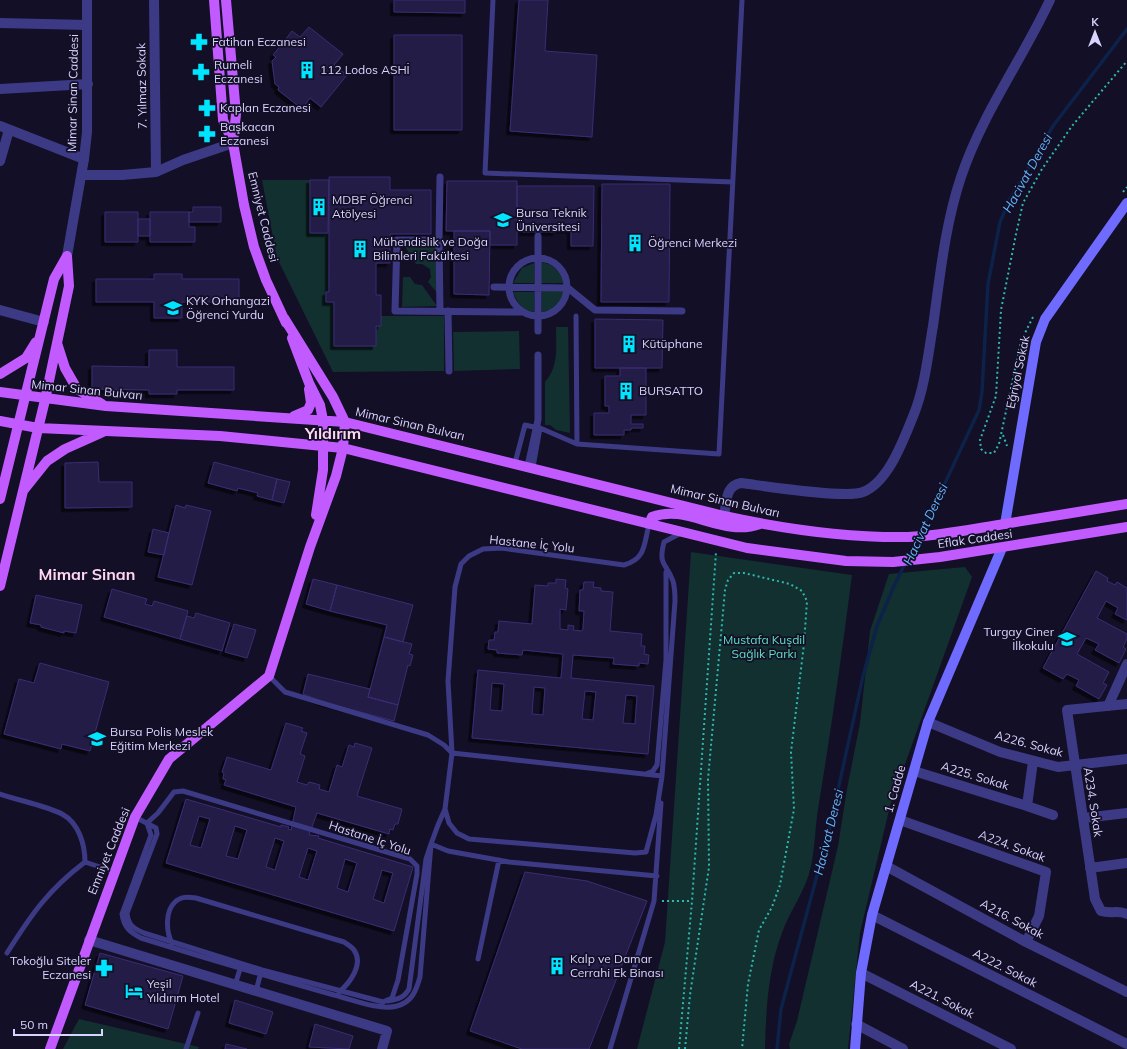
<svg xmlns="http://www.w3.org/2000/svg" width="1127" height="1049" font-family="Mulish,sans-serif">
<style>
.green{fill:#12302f}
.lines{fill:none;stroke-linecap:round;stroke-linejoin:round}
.stream{stroke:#0c2248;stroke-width:3.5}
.building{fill:#241b47;stroke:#3b2d73;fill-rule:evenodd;filter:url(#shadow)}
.path{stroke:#2fb8b0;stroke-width:2;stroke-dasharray:2 3;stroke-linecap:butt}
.service{stroke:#3d3a85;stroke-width:5}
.pedestrian{stroke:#3d3a85;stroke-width:7}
.minor{stroke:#3d3a85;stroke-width:10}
.tertiary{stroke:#3d3a85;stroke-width:10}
.secondary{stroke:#6f6bff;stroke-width:10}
.primary{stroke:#c25bff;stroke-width:10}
.labels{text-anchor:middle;stroke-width:3.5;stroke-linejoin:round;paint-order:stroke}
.poi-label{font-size:12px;fill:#d9d4ff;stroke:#130f26;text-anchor:start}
.street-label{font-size:12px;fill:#d9d4ff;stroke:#130f26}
.park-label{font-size:12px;fill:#5fe0c0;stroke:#130f26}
.water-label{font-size:13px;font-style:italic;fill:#62b6ff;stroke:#130f26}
.district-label{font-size:16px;font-weight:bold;fill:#ffd6f0;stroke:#130f26}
</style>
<defs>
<filter id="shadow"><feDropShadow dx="-3.5" dy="3.5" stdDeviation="0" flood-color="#0009"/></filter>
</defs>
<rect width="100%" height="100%" fill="#130f26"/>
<!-- green -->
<path class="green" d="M262,180h48v53h18l1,59 5,10v44h42v-20l5,-10h63v55l-111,1 -56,-114z
M402,242h33l2,4 1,48 -10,-12 3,-5 -1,-8 -8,-5h-6z
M541,262c12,2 20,10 23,21h-23z
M534,263v20h-21l9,-15z
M403,277h7l5,7 7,1 15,21 -35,1z
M542,291h22c-2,12 -11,20 -22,21z
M513,292h21v20c-12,-2 -17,-10 -21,-20z
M556,327h12l2,106 -14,-3 -6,-5h-5v-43c14,-16 11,-35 11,-55z
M519,331l1,38 -66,2 -1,-39z
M691,552l161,23c-10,78 -21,156 -34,234 -3,19 -3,39 -7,57 -5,25 -21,44 -29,67 -14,37 -16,77 -17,116h-128l28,-107z
M965,567l7,10 -82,229 -30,127 -12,116h-58l-1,-5 8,-23 41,-175 9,-57 13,-66 10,-92 19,-57z
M79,1019l120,28 -1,2h-135z"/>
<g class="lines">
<!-- stream -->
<path class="stream" d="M777,1049l4,-40 48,-178 34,-155 14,-50 17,-40 52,-105 33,-71 3,-18 6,-108 12,-62 10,-23 43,-73 74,-97"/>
</g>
<!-- building -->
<path class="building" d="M394,0h71v13l-71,-1z
M519,0h29l-3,51 52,4 -5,82 -82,-6z
M309,27l34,27 -9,11 13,10 -26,32 -11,-9 -8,11 -24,-19 1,-3 -4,-3 -3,-23 4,-4 -3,-2 19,-24 8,6z
M394,35h68v95h-68z
M329,177h61v13h41v44h-41v29h-14v32h5v31h-5v20h-42v-44h-8v-10h3z
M310,180h19l-1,53h-18z
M447,181h70v64h-27v-14h-44z
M602,184h68l-1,118h-68z
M517,186h77l-1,60h-22v-16l-15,-1v3h-33v-4h-3v-11h-3z
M193,207h28v15h-32v-10h4z
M105,212h33v30h-33z
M150,212h39v15h6v15h-45z
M138,219h12v17h-12z
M454,231h36l-1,64 -35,-1z
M154,274h28v5h57v23h-57v16h-28v-16h-58v-23h58z
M595,319l68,1 -1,48h-67z
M149,350h28v17h57v23h-57v4h-28v-4l-57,-1v-23l57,1z
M620,368h26v47h-15v9h12v4h-12v2h-7v5h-30v-22h15v-7h-4v-30h15z
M98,462l1,20h33v25l-67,1v-45z
M214,462l63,17 -5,21 -15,-4 1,-3 -20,-5 -1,3 -29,-8z
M277,479l13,3 -6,21 -12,-3z
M176,505l9,3 1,-3 25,6 -19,74 -34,-8z
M153,529l16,4 -5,22 -16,-3z
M1096,571l12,7 -1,3 8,4 2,-3 10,6v32l-12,-6 3,-6 -12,-7 -9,17 30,16v5l-4,8 3,2 -7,14 -24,-13 4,-6 -13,-6 -9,16 32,18 -6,11 4,2 -8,14 -23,-13 3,-6 -12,-6 -4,5 -20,-11z
M313,579l24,6 -7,26 -24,-7z
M556,579l10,1 -1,8 3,1 -2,21 -6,-1v20l8,1v-5l6,1 -1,4 8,1 2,-2 1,-18h-5l1,-21h3l1,-8h10l-1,5 8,1v3l12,1 -3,39 32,3 -1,12h4l-1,8 5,1 -1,9 -9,-1v3l-26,-2 1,-6 -41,-3 -2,23 83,8 -6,68 -176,-16 6,-68 83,8 2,-24 -40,-4 -1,5 -25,-2v-3l-9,-1 1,-9h5l1,-8h3l1,-11 33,3 3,-39 13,1v-3h8zM492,683l12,1 -2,27 -12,-1zM534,687l11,1 -2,27 -11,-1zM585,691l11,1 -3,28 -11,-1zM626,695l11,1 -2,28 -12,-1z
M337,585l76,20 -10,37 -19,-5 3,-12 -57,-14z
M112,589l35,10 -2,5 7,2 2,-5 34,10 -8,28 -76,-22z
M36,595l46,10 -6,28 -12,-2v2l-23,-6v-2l-11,-2z
M196,613l34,10 -8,28 -42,-12 7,-23 7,2z
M234,624l22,6 -9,28 -22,-6z
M384,637l28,7 -3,10 4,1 -3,11 -2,-1 -10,40 -30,-8z
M40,663l69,19 -19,69 -28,-7 -1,5 -57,-15 15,-55 15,4z
M308,674l62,15 -2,8 30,8 -4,16 -71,-19 -20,-8z
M286,723l17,5 -2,3 6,2 -7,21 5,2 -8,26 10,3 2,-3 11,3 -1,4 10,3 8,-27 5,2 7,-22 5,2 1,-4 17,5 -15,48 45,13 -4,15h-3l-2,6 -3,-1 -1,5 -72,-21 -8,22 10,1 -1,2 95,29 -19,64 -228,-68 20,-64 95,28v-2l8,2 -1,2 3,1 5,-23 -72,-22 2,-5 -3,-1 1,-6 -2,-1 5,-15 44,13zM199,816l11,3 -9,29 -11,-3zM235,826l12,4 -9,29 -12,-3zM275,838l9,3 -9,29 -9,-3zM308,848l9,3 -9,29 -9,-3zM345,859l12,4 -9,29 -11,-4zM382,870l11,3 -9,30 -11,-4z
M525,872l62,9 60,20 -58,148h-67l-52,-18z
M100,953l83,23 -15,53 -83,-24z
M235,1000l38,12 -7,22 -37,-11z
M315,1024l38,12 -4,13 -40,-2z
M226,1044l21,5h-22z"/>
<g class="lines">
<!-- path -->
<path class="path" d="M1123,192l4,-5
M1033,317l-12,24 -22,103 -5,9h-8l-5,-4 -1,-9 16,-44 5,-86 15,-76 7,-31 19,-34 30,-43 55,-65
M1003,435l4,11
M662,901h30
M679,1049l13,-148 24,-349
M685,1049l5,-54 19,-128 -1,-88 17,-189 3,-10 6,-7h10l46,11 12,7 5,10 -3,43 -13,108 3,57 -14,76 -8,22 -13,23 -11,54 -6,65"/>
<!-- service -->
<path class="service" d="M493,0l-8,173 248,9
M577,444l142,10 23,-454
M515,463l10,-38 13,3
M533,467l7,-39 37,16 -1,-128
M649,524c-5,20 -3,35 -25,41l-123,-17 -18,1 -14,7 -8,8 -6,23 -7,94 4,72 -7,56 4,14 8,10 12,6 166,14 11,-1 10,-37 6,-39
M269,676l16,16 143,43 16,10 8,8 210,23 13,-175c0,-7 0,-13 -2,-20 -7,-19 -15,-15 -9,-39l17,-9
M646,774l7,-3 4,-6 9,-105v-88
M0,794c17,6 47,12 62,20 17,9 23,31 23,48l30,10
M135,817l21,11 1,6 -30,79c1,12 6,15 17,20l118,37 121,32 9,-4 6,-18 19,-106v-8l-7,-7 -227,-68 -9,1 -16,21 -11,10
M147,823l4,12 -29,79c2,14 8,18 19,24 64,20 128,39 193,57 17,4 46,16 63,11 15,-4 19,-15 23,-29l11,-133 7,-19 7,-16
M172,943c-6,-11 -7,-32 3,-41 6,-6 14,-5 21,-4l148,44c3,2 8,5 10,8 10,14 -4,33 -15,42
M7,953c24,-38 41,-63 78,-91
M478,959l21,-99
M235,985l6,-19
M256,991l5,-19
M388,1001c10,-2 16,-3 21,-12l17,-130 5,-15 17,7 61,11 148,14
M186,1049l12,-36
M610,1049l44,-148 7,-98"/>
<!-- pedestrian -->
<path class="pedestrian" d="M440,177l-1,63h-42l-2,71 128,1
M538,236v95
M439,240l1,71
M509 287a29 29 0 1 1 58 0a29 29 0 1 1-58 0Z
M494,287l74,1 27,22 87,1
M448,311l1,60
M528,466l10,-46v-65"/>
<!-- minor -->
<path class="minor" d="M154,0l2,172
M0,23l87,2
M0,89l88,-5
M0,126l84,33
M0,161l9,-31
M82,175h40l34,-3 27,-12 50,-17
M0,310l44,12
M724,516c3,-15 1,-30 17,-33 24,3 104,16 122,9 26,-10 41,-54 51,-78 11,-28 14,-59 19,-88 7,-50 12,-101 28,-149 21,-63 61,-117 89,-177
M1127,704l-60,6 28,189 6,12c10,3 17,-1 26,3
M1108,706l19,-42
M928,722l72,30 58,15 69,-8
M914,771l113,35 6,-45
M1027,806l26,9
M1084,818l43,-5
M900,820l146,52 -7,44 -13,26
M886,866l140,76 101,50
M1090,868l37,-5
M872,915l255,129
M89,940l298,91 -5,18
M861,973l150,76
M856,1024l47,25"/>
<!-- tertiary -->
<path class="tertiary" d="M67,256l17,-97 3,-27v-132"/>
<!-- secondary -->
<path class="secondary" d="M1005,524l31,-182 9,-23 82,-116
M855,1049l6,-76 11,-58 56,-193 74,-174"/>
<!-- primary -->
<path class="primary" d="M214,0l9,120 10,23 11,62 10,42 12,33 20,43
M226,0l10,114 -3,29
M292,338l17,45 11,22 3,15v50l-7,45
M57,343l8,25 12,21 25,15
M0,374l26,-16 10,-16
M0,392l106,14 239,16 379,94c60,13 123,22 184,21 32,-1 65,-8 96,-13 41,-7 82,-13 123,-20
M294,416l14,-6 3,-7 -2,-14
M0,421l38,7 182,8 123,12 404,100 99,13 47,1 47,-5 187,-30
M23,491l24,-30 18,-12 38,-17
M0,499l54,-220 13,-23
M649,524l3,-7c35,-14 70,21 108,7
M0,586l45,-186 24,-114 -2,-30
M50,1049l85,-232 34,-58 100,-83 41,-129 26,-71 7,-28 2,-26 -12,-25 -49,-79"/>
</g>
<!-- icons -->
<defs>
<g id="pharmacy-bare" transform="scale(1.38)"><path d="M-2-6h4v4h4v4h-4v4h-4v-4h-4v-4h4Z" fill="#00e5ff" stroke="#130f26" stroke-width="2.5" paint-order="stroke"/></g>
<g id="building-bare" transform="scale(1.38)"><path d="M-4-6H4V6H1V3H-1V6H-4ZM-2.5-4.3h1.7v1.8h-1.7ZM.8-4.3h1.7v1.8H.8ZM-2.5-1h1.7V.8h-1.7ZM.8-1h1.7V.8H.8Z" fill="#00e5ff" stroke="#130f26" stroke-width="2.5" paint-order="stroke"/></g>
<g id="university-bare" transform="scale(1.38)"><path d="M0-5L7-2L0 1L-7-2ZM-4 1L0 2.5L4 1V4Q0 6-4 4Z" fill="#00e5ff" stroke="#130f26" stroke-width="2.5" paint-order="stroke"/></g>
<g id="school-bare" transform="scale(1.38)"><path d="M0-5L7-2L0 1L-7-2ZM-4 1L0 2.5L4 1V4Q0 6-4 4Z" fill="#00e5ff" stroke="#130f26" stroke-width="2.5" paint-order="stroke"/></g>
<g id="hotel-bare" transform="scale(1.38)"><path d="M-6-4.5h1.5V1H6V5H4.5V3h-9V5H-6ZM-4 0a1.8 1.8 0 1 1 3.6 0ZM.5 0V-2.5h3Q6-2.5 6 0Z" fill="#00e5ff" stroke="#130f26" stroke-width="2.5" paint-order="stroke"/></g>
</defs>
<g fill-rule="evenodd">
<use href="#pharmacy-bare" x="199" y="42"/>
<use href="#building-bare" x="307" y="70"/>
<use href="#pharmacy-bare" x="201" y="72"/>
<use href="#pharmacy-bare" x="207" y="108"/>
<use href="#pharmacy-bare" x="207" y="134"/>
<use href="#building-bare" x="319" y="207"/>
<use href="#university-bare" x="503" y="220"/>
<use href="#building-bare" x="635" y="243"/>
<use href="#building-bare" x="360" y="249"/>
<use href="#school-bare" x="173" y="308"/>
<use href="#building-bare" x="629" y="344"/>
<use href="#building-bare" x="626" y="391"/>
<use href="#school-bare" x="1067" y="639"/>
<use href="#school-bare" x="97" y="739"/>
<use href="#building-bare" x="557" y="966"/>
<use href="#pharmacy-bare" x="104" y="968"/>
<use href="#hotel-bare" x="134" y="991"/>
</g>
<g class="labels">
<!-- poi labels -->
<g class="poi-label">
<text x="212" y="46">Fatihan Eczanesi</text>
<text x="214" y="69">Rumeli<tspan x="214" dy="14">Eczanesi</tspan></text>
<text x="320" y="74">112 Lodos ASHİ</text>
<text x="220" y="112">Kaplan Eczanesi</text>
<text x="220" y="131">Başkacan<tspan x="220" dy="14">Eczanesi</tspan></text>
<text x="332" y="204">MDBF Öğrenci<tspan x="332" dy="14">Atölyesi</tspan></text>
<text x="516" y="217">Bursa Teknik<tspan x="516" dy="14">Üniversitesi</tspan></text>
<text x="373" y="246">Mühendislik ve Doğa<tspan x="373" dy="14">Bilimleri Fakültesi</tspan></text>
<text x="648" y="247">Öğrenci Merkezi</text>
<text x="186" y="305">KYK Orhangazi<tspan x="186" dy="14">Öğrenci Yurdu</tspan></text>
<text x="642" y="348">Kütüphane</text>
<text x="639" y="395">BURSATTO</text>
<text x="1054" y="636" text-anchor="end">Turgay Ciner<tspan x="1054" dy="14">İlkokulu</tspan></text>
<text x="110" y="736">Bursa Polis Meslek<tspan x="110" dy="14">Eğitim Merkezi</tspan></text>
<text x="570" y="963">Kalp ve Damar<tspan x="570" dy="14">Cerrahi Ek Binası</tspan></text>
<text x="91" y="965" text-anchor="end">Tokoğlu Siteler<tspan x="91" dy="14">Eczanesi</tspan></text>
<text x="147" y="988">Yeşil<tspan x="147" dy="14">Yıldırım Hotel</tspan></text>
</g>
<!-- street labels -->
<g class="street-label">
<text transform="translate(142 86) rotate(-91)" y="4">7. Yılmaz Sokak</text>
<text transform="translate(73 93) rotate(-89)" y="4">Mimar Sinan Caddesi</text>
<text transform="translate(263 217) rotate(76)" y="4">Emniyet Caddesi</text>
<text transform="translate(1018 372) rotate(-78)" y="4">Eğriyol Sokak</text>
<text transform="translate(87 390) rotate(6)" y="4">Mimar Sinan Bulvarı</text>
<text transform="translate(410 424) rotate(13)" y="4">Mimar Sinan Bulvarı</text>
<text transform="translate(725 501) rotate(13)" y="4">Mimar Sinan Bulvarı</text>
<text transform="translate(975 539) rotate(-8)" y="4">Eflak Caddesi</text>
<text transform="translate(532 544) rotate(6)" y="4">Hastane İç Yolu</text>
<text transform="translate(1029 744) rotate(15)" y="4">A226. Sokak</text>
<text transform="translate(975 776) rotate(17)" y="4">A225. Sokak</text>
<text transform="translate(895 789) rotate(-74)" y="4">1. Cadde</text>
<text transform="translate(1093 802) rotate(81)" y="4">A234. Sokak</text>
<text transform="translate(370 838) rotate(18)" y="4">Hastane İç Yolu</text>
<text transform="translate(1012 846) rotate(20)" y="4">A224. Sokak</text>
<text transform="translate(109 851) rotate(-68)" y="4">Emniyet Caddesi</text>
<text transform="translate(1012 919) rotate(28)" y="4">A216. Sokak</text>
<text transform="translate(1005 968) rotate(27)" y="4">A222. Sokak</text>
<text transform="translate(942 999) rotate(27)" y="4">A221. Sokak</text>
</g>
<!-- park labels -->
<g class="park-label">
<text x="764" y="644">Mustafa Kuşdil<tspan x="764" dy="14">Sağlık Parkı</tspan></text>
</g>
<!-- water labels -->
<g class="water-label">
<text transform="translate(1027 173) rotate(-61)" y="5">Hacivat Deresi</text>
<text transform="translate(925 524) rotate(-65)" y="5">Hacivat Deresi</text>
<text transform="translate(828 832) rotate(-76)" y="5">Hacivat Deresi</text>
</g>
<!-- district labels -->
<g class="district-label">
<text x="333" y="439">Yıldırım</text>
<text x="87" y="580">Mimar Sinan</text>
</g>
</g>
<!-- north arrow -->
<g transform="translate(1095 32)" stroke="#130f26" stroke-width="3" paint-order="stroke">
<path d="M0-3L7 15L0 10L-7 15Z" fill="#d9d4ff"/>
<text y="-6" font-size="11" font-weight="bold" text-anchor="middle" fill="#d9d4ff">K</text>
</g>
<!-- scale -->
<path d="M14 1029v6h88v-6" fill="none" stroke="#d9d4ff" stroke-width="2"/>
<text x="20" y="1029" font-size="12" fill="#d9d4ff" stroke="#130f26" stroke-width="3" paint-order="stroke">50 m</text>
</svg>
